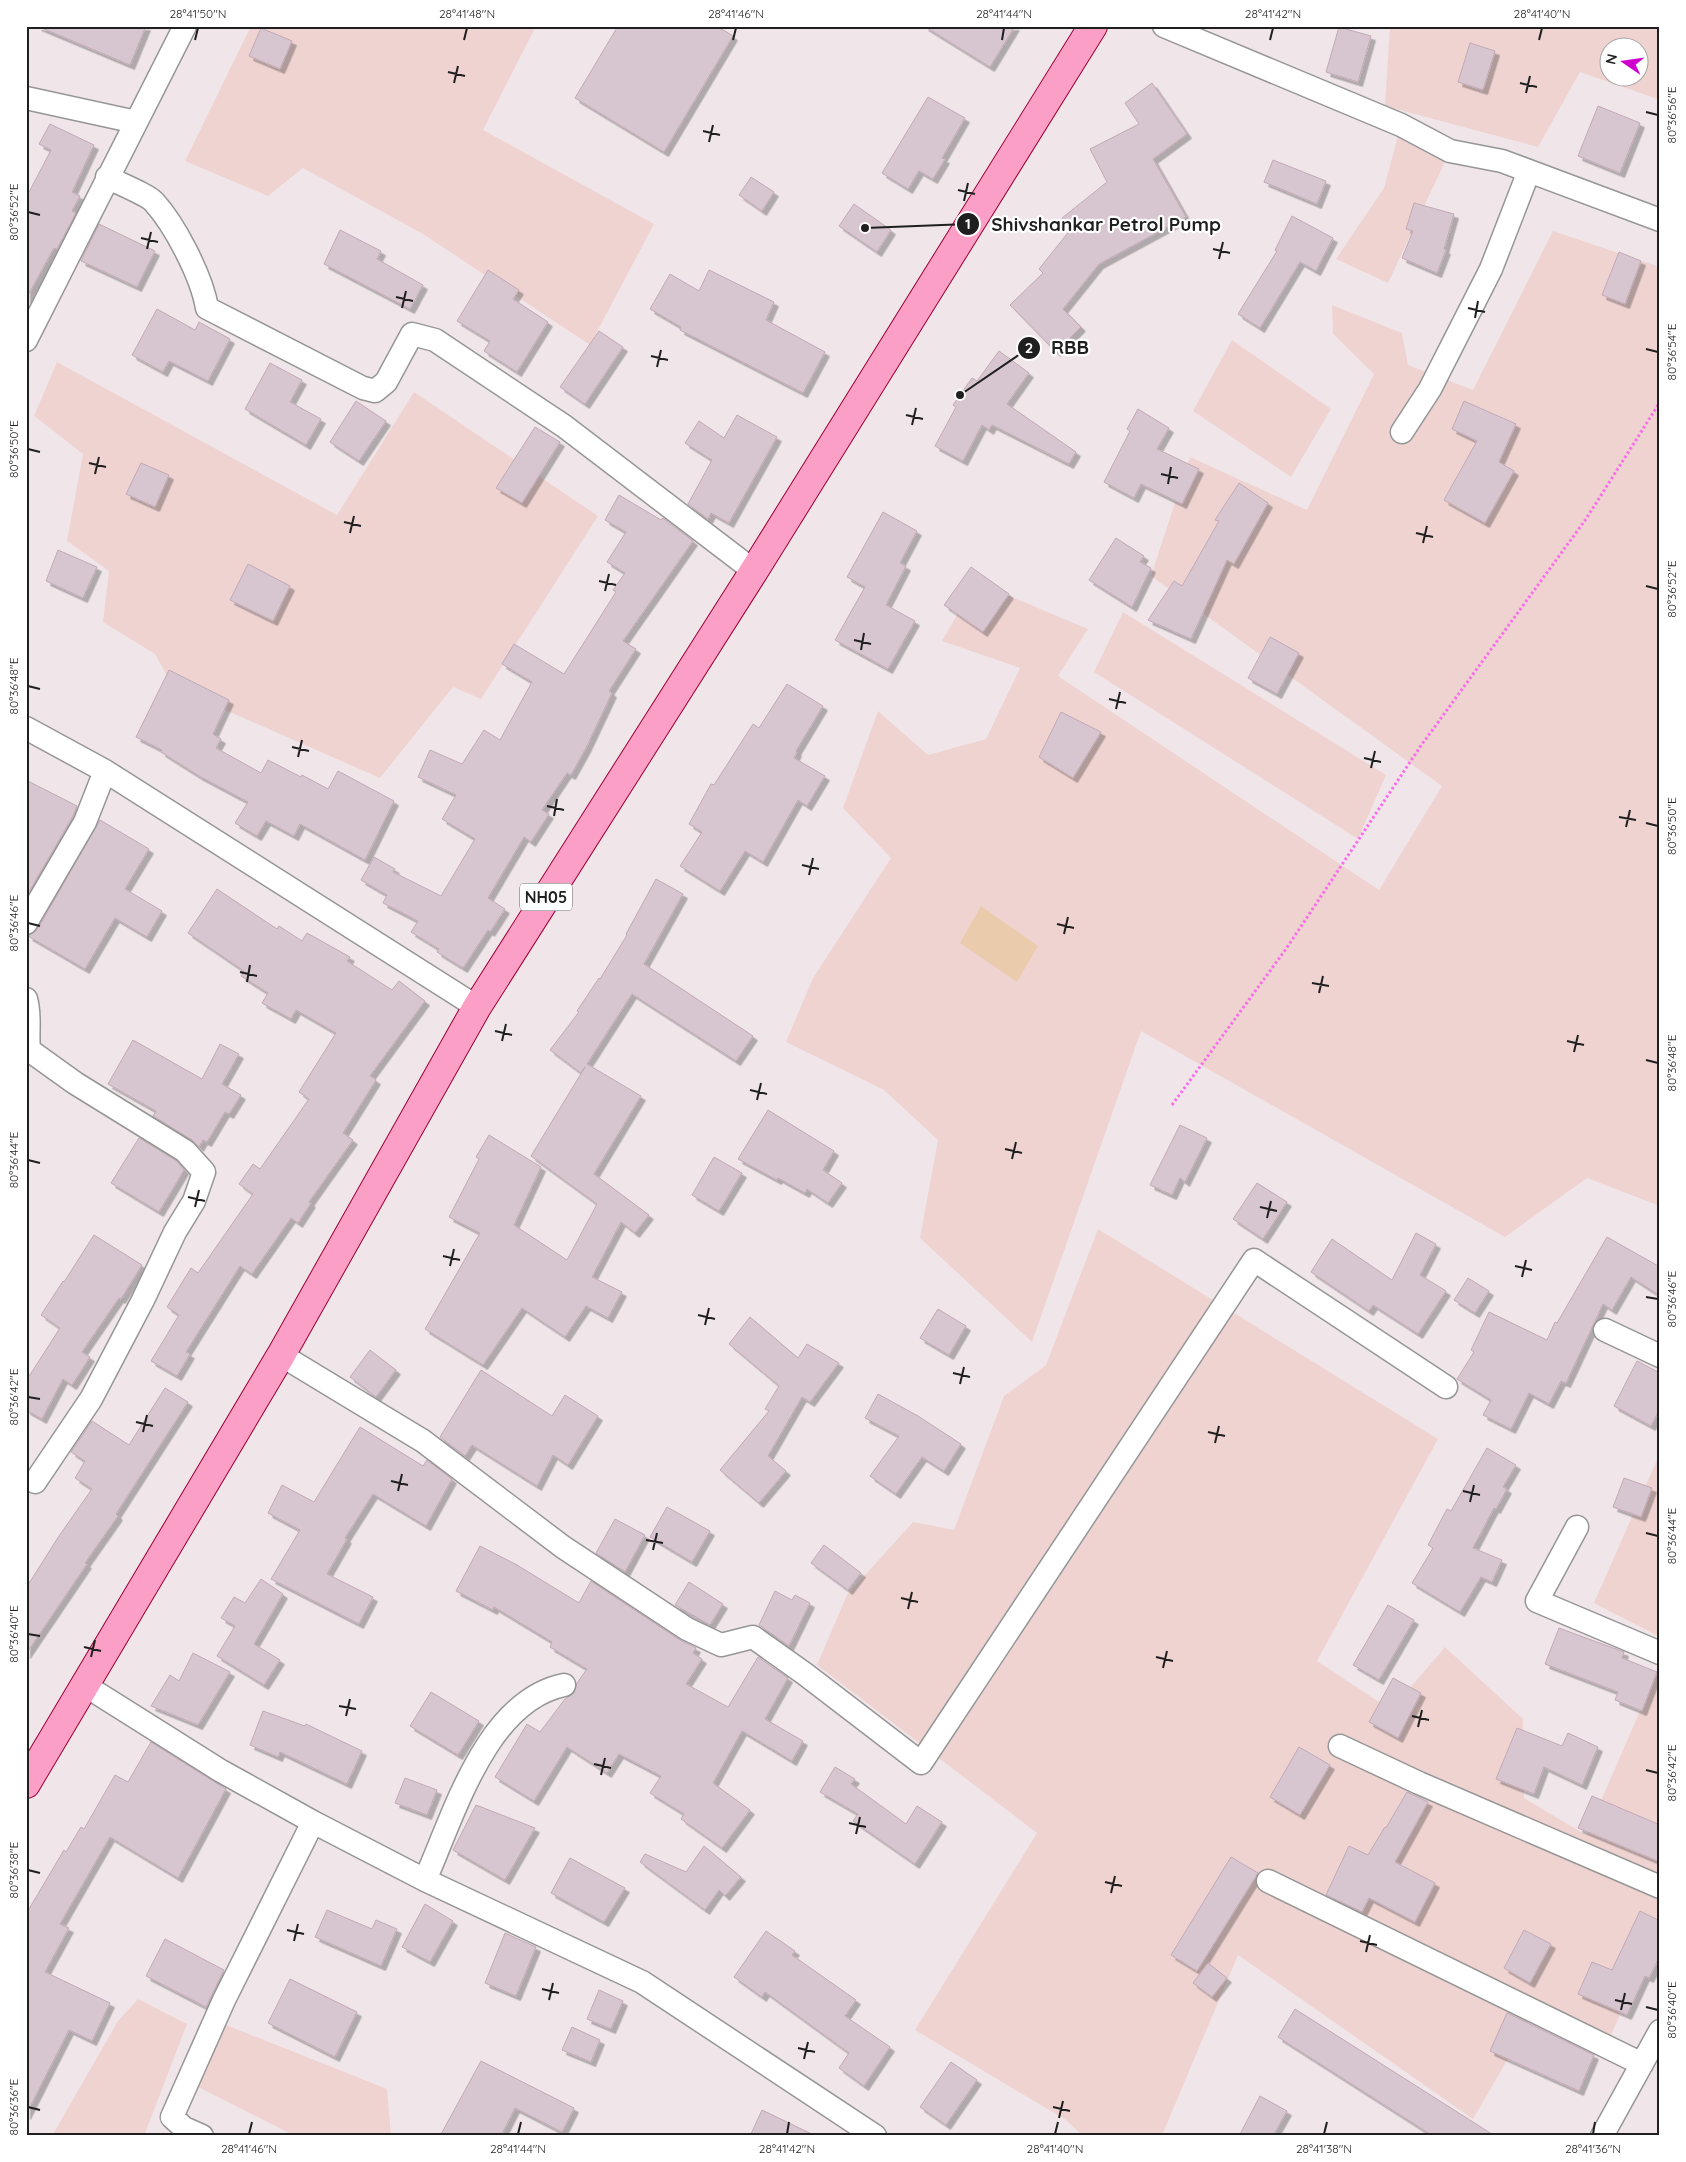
<svg xmlns="http://www.w3.org/2000/svg" width="1686" height="2162" font-family="Quicksand,sans-serif">
<style>
.farmland{fill:#efd3d1;fill-rule:evenodd}
.grass{fill:#eaccac}
.building{fill:#d7c6cf;stroke:#c2a8b6;filter:url(#shadow)}
.lines{fill:none;stroke-linecap:round;stroke-linejoin:round}
.minor-casing{stroke:#969696;stroke-width:25}
.primary-casing{stroke:#9b0033;stroke-width:30}
.path{stroke:#fa6deb;stroke-width:3;stroke-dasharray:2.5 2.5;stroke-linecap:butt}
.minor{stroke:#fff;stroke-width:22}
.primary{stroke:#fc9fc7;stroke-width:28}
.ticks{fill:none;stroke:#1f1f1f;stroke-width:2}
.labels{text-anchor:middle;stroke-width:4.5;stroke-linejoin:round;paint-order:stroke}
.shield{fill:#fff;stroke:#626262;stroke-width:1}
.shield-label{font-size:16px;font-weight:bold;fill:#1f1f1f}
.leader{fill:none;stroke:#1f1f1f;stroke-width:2}
.callout-dot{fill:#1f1f1f;stroke:#fff;stroke-width:2}
.mark-label{font-size:15px;text-anchor:middle;font-weight:bold;fill:#fff}
.callout-label{font-size:19px;text-anchor:middle;font-weight:bold;fill:#1f1f1f;stroke:#fff;stroke-width:4.5;stroke-linejoin:round;paint-order:stroke}
.neatline{fill:none;stroke:#1f1f1f;stroke-width:2}
.ticks-label{font-size:12px;text-anchor:middle;fill:#1f1f1f}
</style>
<defs>
<filter id="shadow"><feDropShadow dx="4.5" dy="4.5" stdDeviation="0" flood-color="#0004"/></filter>
</defs>
<rect width="100%" height="100%" fill="#f0e6e9"/>
<!-- farmland -->
<path class="farmland" d="M251,26h285l-53,104 171,94 -64,121 -167,-111 -120,-66 -35,28 -83,-35z
M1390,26h270v74l-80,-28 -42,75 -153,-41zM1608,48h30v30h-30z
M1401,125l49,26 -62,132 -52,-24 48,-71z
M1553,231l107,36v939l-73,-28 -82,59 -364,-206 -109,311 -112,-104 18,-98 -54,-50 -98,-48 27,-64 78,-120 -48,-50 35,-97 50,44 58,-16 34,-71 -78,-27 34,-59 112,47 -30,47 321,214 63,-104 -291,-210 39,-119 117,53 67,-136 -41,-40 -1,-29 70,28 6,32 65,25z
M1232,340l99,69 -40,68 -98,-66z
M57,362l280,153 77,-123 184,124 -117,183 -28,-12 -73,91 -207,-91 -18,-33 -52,-32 6,-51 -42,-30 16,-87 -49,-38z
M1123,612l263,163 -28,64 -264,-167z
M1098,1229l340,210 -121,222 74,49 54,-63 78,72 1,79 62,37 74,-170v261l-50,111 -69,-35 -68,117 -235,-164 -75,178 4,3h-84l-17,-16 -151,-90 122,-197 -220,-168 30,-70 66,-73 41,8 50,-134 42,-31z
M1660,1453v184l-66,-34z
M138,1999l49,25 -43,112h-92l66,-115z
M221,2023l166,66 4,47h-96l-97,-49z"/>
<!-- grass -->
<path class="grass" d="M981,906l57,40 -21,36 -57,-39z"/>
<!-- building -->
<path class="building" d="M37,26h109l-16,39z
M618,26h99l16,10 -69,116 -89,-54z
M924,26h91l-25,41z
M1339,27l32,9 -13,46 -32,-10z
M261,28l31,13 -12,28 -31,-13z
M1470,43l25,8 -12,39 -25,-8z
M1152,83l35,51 -34,25 33,58 -87,47 -36,45 18,18 -25,25 -46,-47 33,-32 -4,-4 32,-40 -9,-11 45,-36 -17,-33 49,-25 -14,-21z
M928,97l37,21 -23,40 3,1 -12,20 -14,-8 -11,18 -26,-16z
M1598,106l42,17 -20,50 -42,-17z
M50,124l44,21 -22,47 8,4 -8,15 4,2 -19,36 -3,-1 -28,51v-101l25,-48 -12,-6z
M1273,160l53,21 -9,23 -53,-22z
M751,177l23,15 -12,19 -23,-16z
M1414,203l40,11 -10,35 2,1 -9,23 -35,-15 11,-27 -7,-2z
M854,204l37,26 -14,22 -38,-26z
M1292,216l41,22 -17,33 -16,-9 -40,66 -22,-14 39,-63 -2,-1z
M99,224l56,27 -18,36 -56,-26z
M340,230l41,21 -4,8 46,26 -13,24 -86,-45z
M1619,252l22,9 -16,43 -23,-9z
M488,270l31,20 -6,9 35,23 -31,50 -33,-21 6,-10 -33,-20z
M709,270l65,32 -8,18 59,32 -22,41 -123,-63 1,-3 -31,-18 20,-35 29,17z
M157,309l38,21 4,-8 31,17 -22,42 -39,-20 -6,11 -31,-17z
M599,331l24,16 -38,57 -25,-17z
M999,351l30,22 -22,31 69,48 -7,12 -77,-39 -3,5 -7,-5 -19,36 -28,-15 21,-39 -3,-2 19,-27 5,3z
M270,363l32,17 -12,22 31,17 -15,26 -61,-36z
M356,401l30,20 -27,40 -29,-19z
M1464,401l52,23 -17,38 15,9 -29,52 -41,-23 33,-59 -25,-12z
M1138,409l31,19 -12,21 42,20 -17,35 -41,-20 -7,14 -30,-16 26,-51 -3,-2z
M737,415l40,22 -48,86 -18,-10 -3,6 -20,-15 24,-44 -27,-17 14,-22 25,17z
M535,427l25,15 -38,61 -26,-15z
M141,463l28,12 -14,32 -29,-13z
M1239,483l29,20 -34,61 -7,-4 -36,79 -43,-19 26,-39 8,5 37,-65 -4,-1z
M619,495l42,25 2,-2 30,23 -70,100 13,8 -27,42 3,2 -26,55 -15,27 -4,-2 -25,37 7,4 -18,28 -7,-5 -36,61 17,11 -15,23 -2,-2 -25,38 -26,-16 2,-3 -28,-17 7,-11 -35,-18 4,-8 -26,-15 13,-23 21,12 -2,3 48,24 34,-57 -33,-20 14,-24 -38,-18 12,-27 32,14 22,-34 16,10 32,-58 -30,-18 12,-20 50,30 52,-82 -3,-2 12,-17 -18,-11 19,-30 -21,-12z
M883,512l34,19 -17,32 6,3 -20,39 29,16 -27,48 -53,-29 30,-53 -18,-10z
M1116,538l28,18 -4,6 11,6 -19,39 -43,-27z
M58,550l39,17 -14,31 -37,-17z
M248,564l42,22 -17,35 -43,-21z
M971,567l38,27 -26,38 -39,-27z
M1270,637l29,16 -22,41 -29,-16z
M169,670l60,30 -16,34 8,5 -5,9 45,25 7,-13 33,17 1,-2 26,14 10,-18 56,30 -29,59 -65,-36 -6,12 -28,-15 -9,15 -22,-13 13,-21 -49,-26 -38,-24 1,-2 -26,-13z
M787,684l36,22 -27,45 1,1 -3,6 31,18 -18,30 -9,-6 -35,62 -18,-11 -25,40 -40,-25 22,-34 -13,-8 22,-40 3,1 39,-61 6,4z
M1061,712l40,20 -28,46 -34,-21z
M26,780l51,26 -4,10 -47,81z
M100,820l49,29 -24,40 37,22 -15,26 -32,-19 -30,51 -57,-33 9,-6z
M656,879l27,15 -39,70 109,72 -17,25 -104,-67 -45,70 54,32 -47,78 55,41 -14,18 -14,-11 -29,55 30,15 -14,26 -22,-12 -21,31 -43,-29 -39,57 -58,-36 55,-96 -31,-16 30,-58 -3,-2 13,-22 52,32 -27,58 53,35 30,-56 -66,-48 54,-89 -4,6 -31,-23 29,-38 -2,-1 22,-33 1,1 27,-44 -1,-1z
M217,889l60,40 2,-3 23,15 5,-8 43,24 -3,4 45,29 7,-9 26,20 -55,75 6,4 -33,53 10,7 -44,62 2,1 -13,20 -7,-5 -39,56 -12,-8 -54,86 4,2 -13,22 -26,-15 28,-46 -12,-8 24,-39 7,5 55,-79 -14,-10 14,-20 7,5 49,-70 -10,-7 37,-59 -40,-23 -5,9 -29,-16 6,-10 -27,-17 3,-5 -56,-38z
M133,1040l69,39 18,-35 19,10 -17,30 19,11 -12,19 -4,-2 -18,30 -4,-2 -4,7 -7,-7 -39,-24 3,-5 -48,-27z
M768,1110l66,41 -11,19 19,13 -14,20 -21,-14 -2,4 -27,-15 -1,2 -39,-21z
M1180,1125l27,13 -22,44 -5,-4 -8,17 -22,-10z
M139,1138l38,23 7,9 -25,42 -48,-29z
M714,1157l28,16 -23,38 -27,-16z
M1257,1183l30,19 -24,37 -30,-20z
M1416,1233l20,11 -16,31 26,16 -28,43 -45,-29 -4,6 -58,-39 21,-33 60,41z
M94,1235l48,30 -21,34 -2,-1 -37,54 8,5 -18,28 -9,-6 -21,40 -16,-9v-29l34,-53 -19,-13 22,-34 1,1z
M1607,1237l53,30v29l-29,-19 -19,33 -9,-6 -37,79 -5,-2 -12,23 -20,-11 -18,36 -28,-14 8,-15 -34,-21 17,-27 -3,-2 18,-38 58,28 8,-18 2,1z
M1468,1278l21,13 -14,22 -21,-13z
M938,1309l28,17 -17,29 -29,-17z
M750,1317l48,41 9,-14 32,19 -29,39 -8,-5 -34,59 18,15 -27,32 -39,-33 49,-59 -4,-2 14,-23 -50,-42z
M370,1350l26,20 -20,27 -26,-20z
M1637,1361l23,12v35l-9,18 -37,-20z
M481,1370l71,46 13,-21 33,21 -30,49 -15,-10 -16,31 -65,-41 -7,11 -25,-19z
M165,1388l23,14 -72,112 2,2 -33,47 2,1 -61,90v-66l33,-52 33,-47 -17,-11 10,-17 -14,-9 21,-31 37,24z
M878,1394l40,22 43,28 -17,27 -22,-14 -26,37 -26,-18 29,-40 -34,-18z
M360,1427l63,39 4,-6 25,19 -26,47 -53,-32 -28,44 2,1 -20,35 46,23 -14,27 -88,-45 29,-49 -32,-17 14,-28 32,17z
M1487,1448l29,17 -13,22 4,2 -11,20 -2,-1 -21,40 29,12 -10,22 -11,-5 -21,35 -48,-29 21,-35 -5,-3 19,-36 4,2z
M1624,1478l28,10 -11,29 -28,-10z
M667,1507l43,24 -18,31 -42,-25z
M615,1519l30,16 -20,37 -29,-19z
M824,1545l37,28 -13,17 -37,-27z
M480,1546l37,19 62,38 12,-22 89,59 16,8 -3,5 9,6 -16,25 42,23 30,-50 30,21 -23,41 38,22 -11,20 -50,-30 -29,52 37,27 -28,38 -41,-29 3,-5 -34,-21 11,-17 -42,-22 -12,19 -40,-26 -33,54 -39,-24 32,-53 13,8 25,-33 9,-6 3,-10 10,-14 -37,-22 2,-5 -58,-35 -1,3 -37,-19z
M261,1579l22,15 -29,50 26,16 -16,25 -47,-29 18,-30 -14,-8 13,-21 11,6z
M689,1582l34,22 -13,21 -35,-20z
M775,1591l17,9 3,-5 15,8 -21,43 -30,-21z
M1388,1605l26,15 -35,60 -26,-15z
M1559,1628l65,24 -2,6 35,14 -15,39 -27,-11 3,-8 -73,-28z
M193,1653l37,19 -32,53 -47,-19 19,-31 9,6z
M1393,1678l28,15 -23,45 -29,-16z
M431,1692l48,29 -21,34 -48,-29z
M263,1711l42,15 1,-2 56,27 -15,33 -67,-32 -2,5 -28,-12z
M1517,1728l45,18 6,-13 30,14 -16,38 -38,-18 -10,27 -38,-15z
M151,1742l75,47 -48,89 -68,-41 -50,87 9,4 -24,44 65,31 -18,38 -23,-11 -43,85v-201l38,-64 2,2 15,-25 3,2 31,-54 13,7z
M1299,1747l31,18 -30,50 -30,-18z
M835,1767l20,12 -4,5 55,40 11,-18 25,16 -27,42 -62,-43 5,-7 -38,-22z
M405,1778l32,12 -10,25 -32,-12z
M1407,1792l21,10 -33,60 40,21 -20,39 -46,-24 -7,14 -36,-17 23,-49 19,9 17,-28 1,1z
M1592,1796l68,29v37l-82,-34z
M476,1805l59,23 -30,52 -52,-30z
M704,1846l37,31 -16,19 -6,-6 -14,20 -65,-48 5,-8 41,18z
M1231,1857l27,16 -61,98 -26,-16z
M570,1858l55,30 -21,34 -53,-29z
M425,1904l28,17 -23,41 -28,-15z
M327,1910l45,19 4,-9 21,9 -16,37 -66,-29z
M1640,1911l20,10v35l-11,22 -4,-2 -18,39 -49,-21 14,-32 20,8z
M1524,1930l27,14 -21,39 -26,-15z
M766,1931l29,20 -3,4 64,45 -11,16 45,31 -26,39 -25,-18 10,-15 -84,-61 -3,5 -28,-20z
M505,1933l31,14 -20,49 -31,-13z
M165,1939l59,31 -18,37 -60,-31z
M1208,1963l19,15 -15,19 -19,-14z
M290,1979l67,33 -22,45 -67,-34z
M599,1990l24,11 -12,28 -24,-10z
M1295,2009l200,127h-62l-155,-99z
M1507,2013l87,42 -15,36 -89,-40z
M572,2027l28,13 -9,22 -29,-12z
M481,2061l93,47 -12,24 -47,-24 -14,28h-61z
M951,2062l26,18 -31,45 -26,-18z
M1260,2096l27,15 -14,25h-34z
M762,2110l54,26h-66z"/>
<g class="lines">
<!-- minor casing -->
<g class="minor-casing">
<path id="minor" d="M1164,26l237,99 49,26 52,10 158,59
M26,98l110,24
M107,177c11,6 41,18 47,25 21,23 48,75 53,106l156,80 12,3 11,-9 26,-48 23,6 129,86 190,145
M26,340l159,-314
M1402,432l28,-43 61,-120 38,-98
M26,728l79,43 372,236
M26,923l59,-101 20,-51
M26,999c5,16 1,34 3,51l46,33 110,68 19,21 -10,29 -19,31 -32,68 -52,99 -56,83
M1605,1330l55,26
M281,1355l142,86 140,106 124,82 34,16 32,-8 52,37 116,89 333,-503 192,127
M1577,1527l-40,74 123,52
M86,1686l135,85 92,51 112,58 217,102 233,154
M1340,1746l79,37 241,104
M425,1880c29,-65 61,-179 139,-195
M1268,1881l374,183
M202,2136l-18,-8 -12,-11 52,-117 89,-178
M1602,2136l58,-105"/>
</g>
<!-- primary casing -->
<g class="primary-casing">
<path id="primary" d="M26,1784l255,-429 196,-348 277,-436 339,-545"/>
</g>
<!-- path -->
<path class="path" d="M1172,1105l114,-156 134,-202 166,-228 74,-117"/>
<!-- minor -->
<use href="#minor" class="minor"/>
<!-- primary -->
<use href="#primary" class="primary"/>
</g>
<!-- ticks -->
<path class="ticks" d="M195,40l3,-12M464,40l3,-12M733,40l3,-12M1002,40l2,-12M1270,40l3,-12M1539,40l3,-12M448,72l17,4M454,83l4,-17M1520,83l17,4M1526,93l4,-17M1646,112l12,3M703,131l17,4M709,142l4,-17M958,190l17,4M964,201l4,-18M28,212l12,3M141,238l17,4M147,249l4,-17M1213,249l17,4M1219,259l4,-17M396,297l17,4M402,308l4,-17M1468,308l17,4M1475,318l3,-17M1646,349l12,3M651,356l17,4M657,367l4,-17M906,415l17,4M912,425l4,-17M28,449l12,3M89,463l17,4M95,474l4,-17M1161,474l17,4M1168,484l3,-17M344,522l17,4M350,533l4,-17M1416,533l17,4M1423,543l4,-17M599,581l17,4M1646,586l12,3M605,591l4,-17M854,640l17,4M861,650l3,-17M28,686l12,3M1109,699l17,4M1116,709l4,-17M292,747l17,4M298,757l4,-17M1364,758l17,4M1371,768l4,-17M547,806l17,4M554,816l3,-17M1619,817l17,3M1646,823l12,3M1626,827l4,-17M802,865l17,4M809,875l4,-17M28,923l12,3M1057,924l17,4M1064,934l4,-17M240,972l17,4M247,982l3,-17M1312,983l17,3M1319,993l4,-17M495,1031l17,4M502,1041l4,-17M1567,1041l17,4M1574,1052l4,-17M1646,1060l12,3M750,1090l17,4M757,1100l4,-17M1005,1149l17,4M1012,1159l4,-17M28,1160l12,3M188,1197l17,4M195,1207l4,-17M1260,1207l17,4M1267,1218l4,-17M443,1256l17,4M450,1266l4,-17M1515,1266l17,4M1522,1277l4,-17M1646,1297l12,2M698,1315l17,4M705,1325l4,-17M953,1373l17,4M960,1384l4,-17M28,1397l12,2M136,1422l17,4M143,1432l4,-17M1208,1432l17,4M1215,1443l4,-17M391,1481l17,4M398,1491l4,-17M1463,1491l17,4M1470,1502l4,-17M1646,1533l12,3M646,1540l17,3M653,1550l4,-17M901,1598l17,4M908,1609l4,-17M28,1634l12,2M84,1647l17,4M91,1657l4,-17M1156,1657l17,4M1163,1668l4,-17M339,1706l17,3M346,1716l4,-17M1412,1716l17,4M1418,1727l4,-17M594,1764l17,4M1646,1770l12,3M601,1775l4,-17M849,1823l17,4M856,1834l4,-17M28,1870l12,3M1105,1882l17,4M1111,1893l4,-17M287,1930l17,4M294,1941l4,-17M1360,1941l17,4M1366,1952l4,-17M542,1989l17,4M549,2000l4,-17M1615,2000l17,4M1646,2007l12,3M1621,2010l4,-17M798,2048l17,4M804,2059l4,-17M28,2107l12,3M1053,2107l17,4M1059,2118l4,-17M249,2134l3,-12M518,2134l3,-12M787,2134l2,-12M1055,2134l3,-12M1324,2134l3,-12M1593,2134l2,-12"/>
<g class="labels">
<!-- shield labels -->
<rect class="shield" x="520" y="883.5" width="52" height="27" rx="4"/>
<g class="shield-label">
<text x="546" y="903">NH05</text>
</g>
</g>
<!-- callouts -->
<path class="leader" d="M865 228L968 224M960 395L1029 348"/>
<g class="callout-dot">
<circle cx="865" cy="228" r="5"/>
<circle cx="960" cy="395" r="5"/>
<circle cx="968" cy="224" r="12"/>
<circle cx="1029" cy="348" r="12"/>
</g>
<g class="mark-label">
<text x="968" y="229">1</text>
<text x="1029" y="353">2</text>
</g>
<g class="callout-label">
<text x="1106" y="231">Shivshankar Petrol Pump</text>
<text x="1070" y="354">RBB</text>
</g>
<!-- border -->
<rect width="1686" height="2162" fill="none" stroke="#ffffff" stroke-width="55"/>
<!-- north arrow -->
<g transform="translate(1624 62) rotate(283)"><circle r="24" fill="#ffffff" stroke="#a5a5a5"/>
<path d="M0-4L9 19L0 12L-9 19Z" fill="#cf00ce"/>
<text y="-8" font-size="14" font-weight="bold" text-anchor="middle" fill="#1f1f1f">N</text>
</g>
<rect x="28" y="28" width="1630" height="2106" class="neatline"/>
<g class="ticks-label">
<text x="198" y="18">28°41'50"N</text>
<text x="467" y="18">28°41'48"N</text>
<text x="736" y="18">28°41'46"N</text>
<text x="1004" y="18">28°41'44"N</text>
<text x="1273" y="18">28°41'42"N</text>
<text x="1542" y="18">28°41'40"N</text>
<text transform="translate(1672 115) rotate(-90)" y="4">80°36'56"E</text>
<text transform="translate(14 212) rotate(-90)" y="4">80°36'52"E</text>
<text transform="translate(1672 352) rotate(-90)" y="4">80°36'54"E</text>
<text transform="translate(14 449) rotate(-90)" y="4">80°36'50"E</text>
<text transform="translate(1672 589) rotate(-90)" y="4">80°36'52"E</text>
<text transform="translate(14 686) rotate(-90)" y="4">80°36'48"E</text>
<text transform="translate(1672 826) rotate(-90)" y="4">80°36'50"E</text>
<text transform="translate(14 923) rotate(-90)" y="4">80°36'46"E</text>
<text transform="translate(1672 1063) rotate(-90)" y="4">80°36'48"E</text>
<text transform="translate(14 1160) rotate(-90)" y="4">80°36'44"E</text>
<text transform="translate(1672 1299) rotate(-90)" y="4">80°36'46"E</text>
<text transform="translate(14 1397) rotate(-90)" y="4">80°36'42"E</text>
<text transform="translate(1672 1536) rotate(-90)" y="4">80°36'44"E</text>
<text transform="translate(14 1634) rotate(-90)" y="4">80°36'40"E</text>
<text transform="translate(1672 1773) rotate(-90)" y="4">80°36'42"E</text>
<text transform="translate(14 1870) rotate(-90)" y="4">80°36'38"E</text>
<text transform="translate(1672 2010) rotate(-90)" y="4">80°36'40"E</text>
<text transform="translate(14 2107) rotate(-90)" y="4">80°36'36"E</text>
<text x="249" y="2153">28°41'46"N</text>
<text x="518" y="2153">28°41'44"N</text>
<text x="787" y="2153">28°41'42"N</text>
<text x="1055" y="2153">28°41'40"N</text>
<text x="1324" y="2153">28°41'38"N</text>
<text x="1593" y="2153">28°41'36"N</text>
</g>
</svg>
